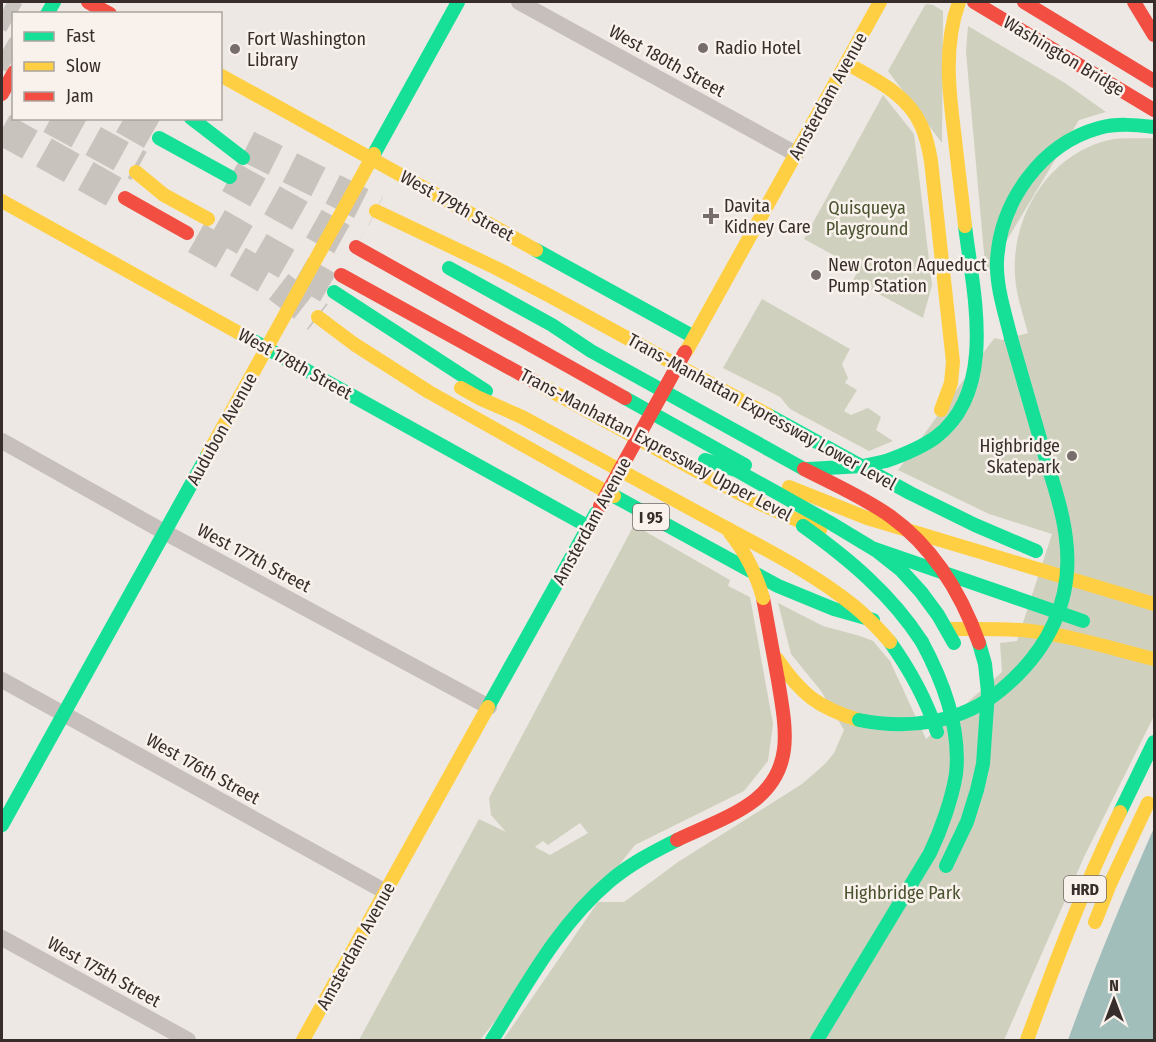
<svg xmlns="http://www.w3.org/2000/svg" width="1156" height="1042" font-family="'Fira Sans Condensed',sans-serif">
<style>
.green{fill:#cfd1be;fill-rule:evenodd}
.water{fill:#a1bebb}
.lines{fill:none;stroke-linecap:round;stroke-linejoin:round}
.highway-tunnel{stroke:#c9c3be;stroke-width:32;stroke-dasharray:32 16;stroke-linecap:butt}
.street{stroke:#c6bfbb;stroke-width:16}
.fast{stroke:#16e098;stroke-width:14}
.slow{stroke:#ffcf43;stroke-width:14}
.jam{stroke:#f24e42;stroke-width:14}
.fast-bridge{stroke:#16e098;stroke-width:14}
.slow-bridge{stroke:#ffcf43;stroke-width:14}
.jam-bridge{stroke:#f24e42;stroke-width:14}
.poi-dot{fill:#776e6b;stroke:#f9f1eb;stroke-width:2}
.labels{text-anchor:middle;stroke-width:5;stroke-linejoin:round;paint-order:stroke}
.shield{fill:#f9f1eb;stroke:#716864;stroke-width:1.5}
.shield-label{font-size:16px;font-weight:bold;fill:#372d2a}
.poi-label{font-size:18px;fill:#372d2a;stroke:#f9f1eb;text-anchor:start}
.street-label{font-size:18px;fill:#372d2a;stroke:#f9f1eb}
.park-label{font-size:18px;fill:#49532f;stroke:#f9f1eb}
</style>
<rect width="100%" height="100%" fill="#ede8e3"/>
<!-- green -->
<path class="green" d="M927,4l6,1 10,6 -1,132 -54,-72 37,-66z
M968,26l97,57 41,29 -27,8 -93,155 -18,-200 -2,-24z
M883,95l31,39 18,151 -9,33 -70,-38 6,-11 -55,-30z
M1154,138v578l-70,141 -80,183h-501l95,-138h26l54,-40 124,-78 23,-20 9,-11 10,-23 -23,-39 -30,-37 -13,-51 45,23 37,10 13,5 17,20 36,78 76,-67 -2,-29 17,-2 35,-107 -63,-20 -91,-44 94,-129 3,-3 7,2 26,-7c-5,-19 -12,-38 -13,-58 -4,-59 34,-121 94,-135 13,-3 32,-1 45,-2z
M762,299l88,50 -8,15 6,14 -3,5 12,7 -13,21 7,4 17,-7 13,9 -5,13 17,11 -24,10 -79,-42 -10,-12 -57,-29z
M634,525l96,55 -2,6 22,11 23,127 -5,37 -24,30 -109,54 -155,195h-121l120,-221 27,13 -15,-17 -2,-17zM580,823l8,10 -38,22 -15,-8 8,-6 5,4z"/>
<!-- water -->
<path class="water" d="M1154,828v212h-86c26,-72 55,-142 86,-212z"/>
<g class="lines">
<!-- highway-tunnel -->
<path class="highway-tunnel" d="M2,11l12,7
M2,51l12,7
M51,118l88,48
M124,118l35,20
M2,129l123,69
M247,146l129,65
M230,177l126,70
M217,224l117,67
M196,238l74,42 48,37"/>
<!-- street -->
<path class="street" d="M519,2l277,152
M2,441l155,87 332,179
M2,680l384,212
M2,938l186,102"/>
<!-- fast -->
<path class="fast" d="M47,14l7,-12
M191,118l52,40
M159,138l71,39
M374,154l84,-152
M536,250l158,87
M449,268l103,57 39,26 213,118
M334,292l152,99
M239,333l350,194
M1011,338c-6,-25 -15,-51 -14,-77 3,-59 44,-117 102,-133 18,-5 37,-3 55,-1
M625,398l120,67
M768,415l142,78 65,32 61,26
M886,461c17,-6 35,-13 50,-24 62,-47 37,-145 29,-211
M614,496l164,90 56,23 39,11
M875,549l208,72
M890,642c20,28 36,57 47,90
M488,707l108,-194
M1120,812l34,-70
M2,825l206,-371
M946,866l21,-44 10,-32 6,-26 5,-72 -3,-28 -6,-21
M492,1040c35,-56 67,-116 118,-159 20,-17 43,-29 67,-41
M817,1040l113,-187c11,-23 22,-54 26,-79 5,-45 -13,-93 -34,-132"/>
<!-- slow -->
<path class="slow" d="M959,2c-16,44 -10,91 -4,137 3,29 7,58 10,87
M846,63c28,16 61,31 75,62 5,11 8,24 10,36l22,201 -2,21 -10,27
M220,75l316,175
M136,172l28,23 44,24
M2,201l237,132
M376,211l120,57 54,28 218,119
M318,317l36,27 75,48 185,104
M687,350l193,-348
M535,382l184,101 44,22 57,25
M461,388l18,10 43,19 206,112
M208,454l166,-300
M789,487l78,31 287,86
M947,629c28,0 56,-1 84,2 42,5 82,18 123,28
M777,659c24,35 41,49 82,61
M1095,922l15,-38 38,-81
M303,1040l185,-333
M1027,1040c28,-77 57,-154 93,-228"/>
<!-- jam -->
<path class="jam" d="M88,2l22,12
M974,2l180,108
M1024,2l130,79
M1134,2l20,33
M2,94l12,-22
M125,198l62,35
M356,247l269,151
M341,275l194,107
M677,840c25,-12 56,-23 78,-40 41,-33 30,-75 23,-120 -5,-27 -10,-55 -15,-82"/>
<!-- fast-bridge -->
<path class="fast-bridge" d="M705,460l31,10 93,52 48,29 24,19 20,22 17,23 16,28
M808,469l55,-3 23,-5
M803,526c46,33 88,68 119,116
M859,720c49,10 103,3 142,-30 46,-38 73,-89 65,-151 -3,-28 -13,-56 -21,-83 -11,-39 -23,-79 -34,-118"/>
<!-- slow-bridge -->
<path class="slow-bridge" d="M728,529c43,23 88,46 126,77 13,11 25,23 36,36
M730,533c16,20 26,40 33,65"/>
<!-- jam-bridge -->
<path class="jam-bridge" d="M804,469c29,15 59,28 86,47 43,31 71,77 89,127
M600,506l85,-154"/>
</g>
<!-- markers -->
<g class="poi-dot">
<circle cx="703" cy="48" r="6"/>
<circle cx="235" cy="49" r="6"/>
<path d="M708 207h6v6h6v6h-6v6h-6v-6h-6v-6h6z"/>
<circle cx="816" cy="275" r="6"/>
<circle cx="1072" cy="456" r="6"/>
</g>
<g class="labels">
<!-- shield labels -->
<g class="shield">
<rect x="633" y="504" width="36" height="26" rx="4.5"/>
<rect x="1064" y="876" width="42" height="26" rx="4.5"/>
</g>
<g class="shield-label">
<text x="651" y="523">I 95</text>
<text x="1085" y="895">HRD</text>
</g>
<!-- poi labels -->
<g class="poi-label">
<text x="247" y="45">Fort Washington<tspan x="247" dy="21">Library</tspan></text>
<text x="715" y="54">Radio Hotel</text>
<text x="724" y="212">Davita<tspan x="724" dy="21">Kidney Care</tspan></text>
<text x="828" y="271">New Croton Aqueduct<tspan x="828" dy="21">Pump Station</tspan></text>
<text x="1060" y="452" text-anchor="end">Highbridge<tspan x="1060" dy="21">Skatepark</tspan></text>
</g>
<!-- street labels -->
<g class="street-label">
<text transform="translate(1064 56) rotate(31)" y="6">Washington Bridge</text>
<text transform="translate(667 61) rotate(29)" y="6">West 180th Street</text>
<text transform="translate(828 96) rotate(-61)" y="6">Amsterdam Avenue</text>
<text transform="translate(457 206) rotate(29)" y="6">West 179th Street</text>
<text transform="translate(295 364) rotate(29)" y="6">West 178th Street</text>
<text transform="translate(762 412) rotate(29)" y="6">Trans-Manhattan Expressway Lower Level</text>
<text transform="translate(222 429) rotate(-61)" y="6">Audubon Avenue</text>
<text transform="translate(656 445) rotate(28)" y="6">Trans-Manhattan Expressway Upper Level</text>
<text transform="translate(592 521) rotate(-61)" y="6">Amsterdam Avenue</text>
<text transform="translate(254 558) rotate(28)" y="6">West 177th Street</text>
<text transform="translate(203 769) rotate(29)" y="6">West 176th Street</text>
<text transform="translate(356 946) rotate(-61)" y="6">Amsterdam Avenue</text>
<text transform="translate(104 972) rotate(29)" y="6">West 175th Street</text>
</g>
<!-- park labels -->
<g class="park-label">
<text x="867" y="214">Quisqueya<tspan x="867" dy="21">Playground</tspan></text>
<text x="902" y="899">Highbridge Park</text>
</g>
</g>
<!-- border -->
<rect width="1156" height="1042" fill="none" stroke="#372d2a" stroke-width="6"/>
<!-- legend -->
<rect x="12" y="12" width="210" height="108" fill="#f9f1eb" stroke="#aba39e" stroke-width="1.5"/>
<rect x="24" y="32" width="30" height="9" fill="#16e098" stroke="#aba39e" stroke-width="1.5"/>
<text x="66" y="42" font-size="18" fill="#372d2a">Fast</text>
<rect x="24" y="62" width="30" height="9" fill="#ffcf43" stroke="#aba39e" stroke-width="1.5"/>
<text x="66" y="72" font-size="18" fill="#372d2a">Slow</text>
<rect x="24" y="92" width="30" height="9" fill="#f24e42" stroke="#aba39e" stroke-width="1.5"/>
<text x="66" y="102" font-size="18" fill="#372d2a">Jam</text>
<!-- north arrow -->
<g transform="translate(1114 1000)" stroke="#f9f1eb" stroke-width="4.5" paint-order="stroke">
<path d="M0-4.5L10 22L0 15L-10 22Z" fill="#372d2a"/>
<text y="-9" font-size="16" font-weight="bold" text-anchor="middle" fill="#372d2a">N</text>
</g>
</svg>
